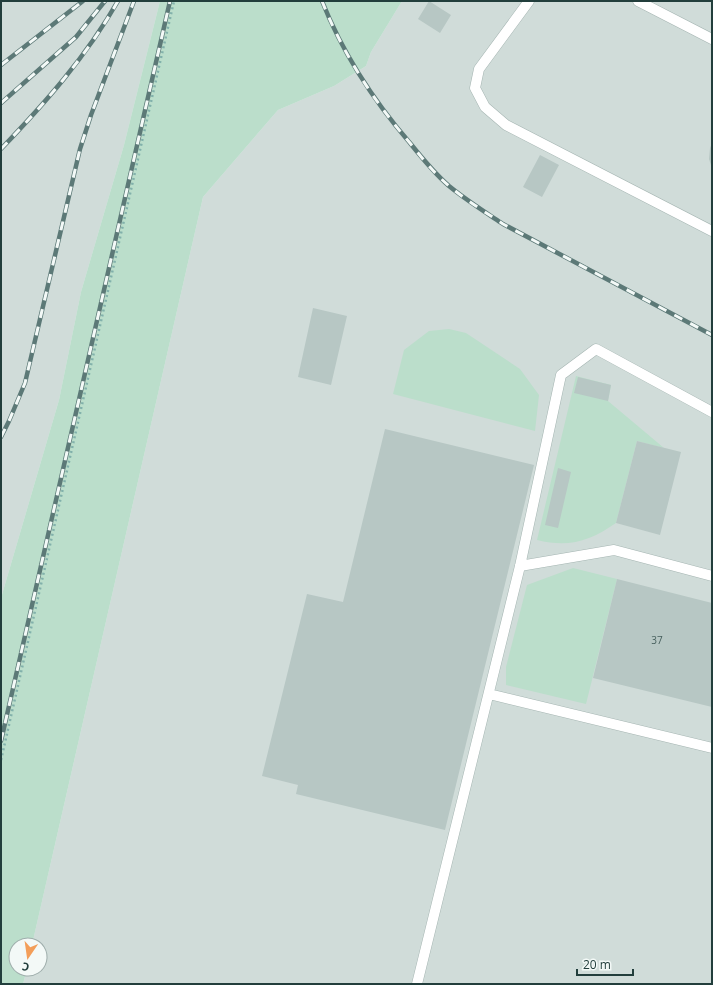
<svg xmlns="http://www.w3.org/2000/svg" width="713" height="985" font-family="'Open Sans',sans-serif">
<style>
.built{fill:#d0dcd9}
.green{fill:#bbdecb}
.building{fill:#b7c7c4}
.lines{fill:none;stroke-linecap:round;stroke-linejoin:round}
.lane-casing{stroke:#a5b5b2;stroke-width:11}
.path{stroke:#82b1ab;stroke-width:2.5;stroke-dasharray:2 3;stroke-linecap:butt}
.lane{stroke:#fff;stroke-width:10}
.rail-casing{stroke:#5c7977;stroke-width:4.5}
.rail{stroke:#f3f9f7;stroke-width:3;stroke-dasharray:9;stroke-linecap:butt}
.labels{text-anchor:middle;stroke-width:3.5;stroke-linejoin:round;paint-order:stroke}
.number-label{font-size:10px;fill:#47605e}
</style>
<rect width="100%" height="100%" fill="#e2edea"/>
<!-- built -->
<path class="built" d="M1,1h159l-36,144 -43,147 -22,108 -58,198z
M402,1h310v983h-689l4,-15h13v-24h-8l171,-748 75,-87 56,-24 32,-20 5,-14z"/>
<!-- green -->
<path class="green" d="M160,1h242l-31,51 -5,14 -32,20 -56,24 -75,87 -171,748h-16v24h11l-4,15h-22v-386l58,-198 22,-108 43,-147z
M449,329l17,4 54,36 19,26 -4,36 -142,-37 11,-44 25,-19z
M576,376l35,9 -3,16 56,47 -27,-7 -21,82c-26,18 -47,25 -79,17z
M573,568l44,11 -31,125 -80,-19v-18l21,-82z"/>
<!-- building -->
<path class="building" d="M429,1l22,14 -11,18 -22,-14z
M712,143v25l-3,-9 1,-11z
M540,155l19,10 -17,32 -19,-10z
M313,308l34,8 -16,69 -33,-8z
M578,377l33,8 -3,16 -34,-8z
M385,429l149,36 -89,365 -149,-36 2,-9 -36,-9 45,-182 36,8z
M637,441l44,11 -21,83 -44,-12z
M558,468l13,4 -13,56 -13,-3z
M617,579l95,24v104l-119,-29z"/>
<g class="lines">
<!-- lane casing -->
<g class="lane-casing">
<path id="lane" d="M529,1l-50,68 -4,19 10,19 21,18 206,106
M638,1l74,38
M520,566l94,-16 98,26
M489,694l223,54
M417,984l103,-418 41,-191 35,-26 116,63"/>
</g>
<!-- path -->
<path class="path" d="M1,760l173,-759"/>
<!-- lane -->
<use href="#lane" class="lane"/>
<!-- rail casing -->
<g class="rail-casing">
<path id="rail" d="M322,1c21,53 51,99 88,142 12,15 24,30 39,43 17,14 36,26 54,38l209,111
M1,65l82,-64
M1,103l75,-66 29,-36
M1,149c44,-46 85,-92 117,-148
M1,437l8,-16 16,-38 55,-234 11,-34 43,-114
M1,741l169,-740"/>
</g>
<!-- rail -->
<use href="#rail" class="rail"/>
</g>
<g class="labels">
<!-- number labels -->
<g class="number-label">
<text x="657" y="644">37</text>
</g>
</g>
<!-- border -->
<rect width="713" height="985" fill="none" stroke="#223e3c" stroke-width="4"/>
<!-- north arrow -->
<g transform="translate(28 957) rotate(193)"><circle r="19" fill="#f3f9f7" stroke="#9faeac"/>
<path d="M0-3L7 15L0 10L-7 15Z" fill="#f39e59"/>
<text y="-6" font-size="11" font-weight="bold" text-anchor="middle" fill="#223e3c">С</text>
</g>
<!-- scale -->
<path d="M577 969v6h56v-6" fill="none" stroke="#223e3c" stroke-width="2"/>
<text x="583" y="969" font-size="12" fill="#223e3c" stroke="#f3f9f7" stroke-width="3" paint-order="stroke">20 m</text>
</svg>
